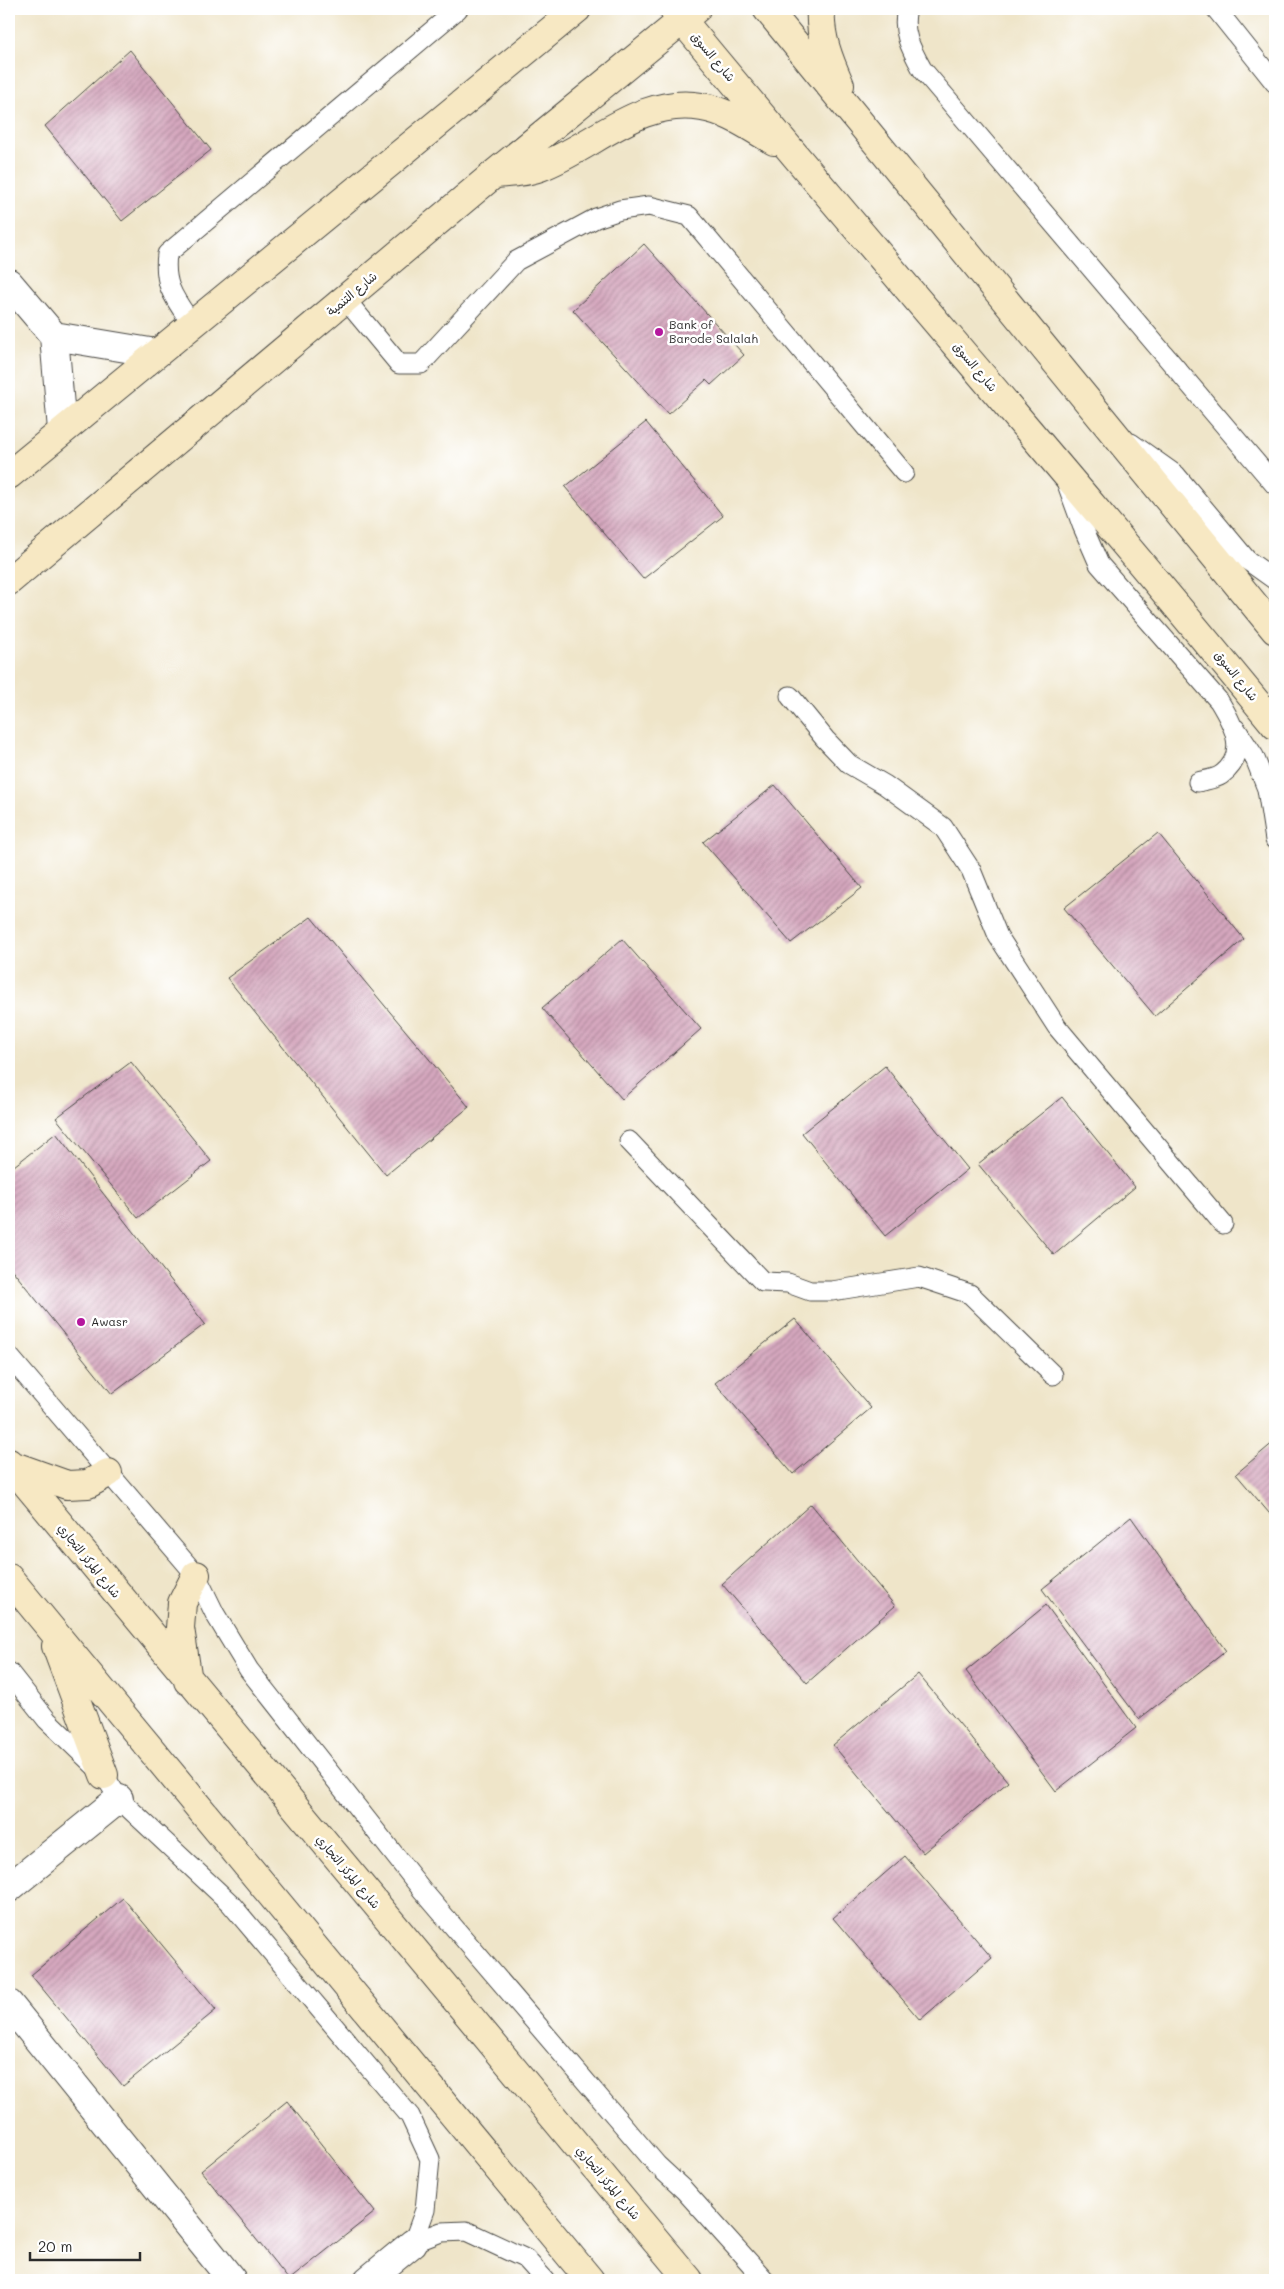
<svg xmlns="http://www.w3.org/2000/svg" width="1284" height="2289" font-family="Mali,'Playpen Sans Arabic',sans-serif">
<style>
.building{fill:url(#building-hatch)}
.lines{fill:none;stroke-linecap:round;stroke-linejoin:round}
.lane-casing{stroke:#484743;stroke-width:21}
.street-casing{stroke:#484743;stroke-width:30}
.secondary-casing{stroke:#484743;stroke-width:30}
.lane{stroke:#fff;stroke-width:19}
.street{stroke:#fff;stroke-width:28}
.secondary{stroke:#f7e8c3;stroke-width:28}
.poi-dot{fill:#b5179e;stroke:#fff;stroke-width:2}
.labels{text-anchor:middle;stroke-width:5;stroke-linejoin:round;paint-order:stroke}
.street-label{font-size:12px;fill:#2b2b2b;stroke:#fff}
.poi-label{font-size:12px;fill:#2b2b2b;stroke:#fff;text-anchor:start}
</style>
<defs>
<pattern id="building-hatch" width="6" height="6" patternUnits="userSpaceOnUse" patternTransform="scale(1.25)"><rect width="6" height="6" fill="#d5a7be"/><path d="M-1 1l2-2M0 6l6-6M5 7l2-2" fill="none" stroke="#ad889b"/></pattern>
</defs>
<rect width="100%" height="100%" fill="#fff"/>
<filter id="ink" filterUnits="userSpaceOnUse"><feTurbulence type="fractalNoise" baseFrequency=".02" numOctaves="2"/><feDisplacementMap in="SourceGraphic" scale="10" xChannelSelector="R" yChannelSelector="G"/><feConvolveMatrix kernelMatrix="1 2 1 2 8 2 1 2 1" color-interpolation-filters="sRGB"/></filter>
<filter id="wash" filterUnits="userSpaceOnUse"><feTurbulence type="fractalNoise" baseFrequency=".0096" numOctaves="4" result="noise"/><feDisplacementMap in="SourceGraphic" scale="20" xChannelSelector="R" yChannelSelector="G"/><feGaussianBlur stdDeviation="1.12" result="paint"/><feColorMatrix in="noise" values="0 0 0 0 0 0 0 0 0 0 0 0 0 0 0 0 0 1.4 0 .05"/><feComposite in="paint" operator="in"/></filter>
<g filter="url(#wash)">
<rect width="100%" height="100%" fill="#efe5c9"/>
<g id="blocks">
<!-- building -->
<path class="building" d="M130,50l81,100 -89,71 -77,-95z
M644,244l100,111 -33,30 -5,-5 -38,34 -95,-104z
M646,422l77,94 -80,63 -78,-92z
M775,785l87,103 -71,55 -88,-101z
M1158,833l86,106 -89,77 -91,-108z
M311,917l158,190 -83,68 -159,-197z
M622,939l79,90 -79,70 -80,-91z
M131,1062l80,99 -73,57 -82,-100z
M885,1066l83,103 -83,67 -83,-103z
M1062,1097l73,90 -81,68 -76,-91z
M56,1133l149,191 -93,70 -103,-128v-96z
M795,1319l76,89 -78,66 -78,-91z
M1275,1441v79l-39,-46z
M811,1504l84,102 -88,77 -85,-99z
M1131,1517l95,134 -87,68 -97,-130z
M1046,1605l90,123 -80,63 -90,-120z
M918,1674l90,108 -85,71 -90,-108z
M905,1856l87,102 -72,62 -87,-102z
M123,1898l93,112 -93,76 -92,-111z
M287,2101l88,111 -86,68 -88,-109z
M962,2273l6,7h-15z"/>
</g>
</g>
<g filter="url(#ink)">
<use href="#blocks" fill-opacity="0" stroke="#484743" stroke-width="1"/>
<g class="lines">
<!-- lane casing -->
<g class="lane-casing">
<path id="lane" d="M907,9c-6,22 4,40 15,60l353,416
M1216,9l59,74
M345,299l54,65h22l95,-103 80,-43 24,-8 29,-4 40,10 215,257
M192,324c-17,-25 -29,-38 -25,-70l291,-245
M1131,443l45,32 71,85 28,20
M1067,484l15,41 17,39 120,137c14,23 31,53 2,74 -6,4 -16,5 -23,7
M790,696l35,43 24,25 36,21 58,42 28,43 27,66 59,91 166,197
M1236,729l18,27 13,33 8,51
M629,1141l134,141 25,1 22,8h22l87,-14 51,17 83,81
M9,1356l187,219 19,39 34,56 174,221 234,274 27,25 81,90
M9,1672l38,48 57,55 15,24 111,104 180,213 20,43 -5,51 -12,33
M413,2243l28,-11 25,-1 60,28 19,21"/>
</g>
<!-- street casing -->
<g class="street-casing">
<path id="street" d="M9,283l45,53 8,94
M54,336l102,17
M9,1888l110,-89
M9,2004l223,276
M368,2280l45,-37"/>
</g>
<!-- secondary casing -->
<g class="secondary-casing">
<path id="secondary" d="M673,9c198,241 405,474 602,716
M767,9l508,621
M821,9c-2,27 8,51 19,76
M495,174c15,-1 31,-2 45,-7 54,-20 99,-71 162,-60 26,4 49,21 72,34
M9,475l568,-466
M9,581l485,-407 202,-165
M9,1463l680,817
M11,1465l56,20 21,-1 20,-11
M9,1578l581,702
M56,1646l48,129
M188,1681l-8,-53 2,-25 14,-28"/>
</g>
<!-- lane -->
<use href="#lane" class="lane"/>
<!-- street -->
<use href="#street" class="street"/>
<!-- secondary -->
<use href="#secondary" class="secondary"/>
</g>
</g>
<!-- markers -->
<g class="poi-dot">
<circle cx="659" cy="332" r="5"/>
<circle cx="81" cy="1322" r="5"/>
</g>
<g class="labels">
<!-- street labels -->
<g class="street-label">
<text transform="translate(713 57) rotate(50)" y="4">شارع السوق</text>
<text transform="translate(352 294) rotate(-40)" y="4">شارع التنمية</text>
<text transform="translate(975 367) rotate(50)" y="4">شارع السوق</text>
<text transform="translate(1236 676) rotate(51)" y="4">شارع السوق</text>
<text transform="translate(89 1561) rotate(51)" y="4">شارع المركز التجاري</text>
<text transform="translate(348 1872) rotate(50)" y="4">شارع المركز التجاري</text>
<text transform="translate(608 2183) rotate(50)" y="4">شارع المركز التجاري</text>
</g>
<!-- poi labels -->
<g class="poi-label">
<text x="669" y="329">Bank of<tspan x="669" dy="14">Barode Salalah</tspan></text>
<text x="91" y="1326">Awasr</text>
</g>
</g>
<!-- margin -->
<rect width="1284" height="2289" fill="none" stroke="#fff" stroke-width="30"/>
<!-- scale -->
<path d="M30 2252v8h110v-8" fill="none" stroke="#2b2b2b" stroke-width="2.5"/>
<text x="38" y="2252" font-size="15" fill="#2b2b2b" stroke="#ffffff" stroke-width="4" paint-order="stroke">20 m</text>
</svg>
